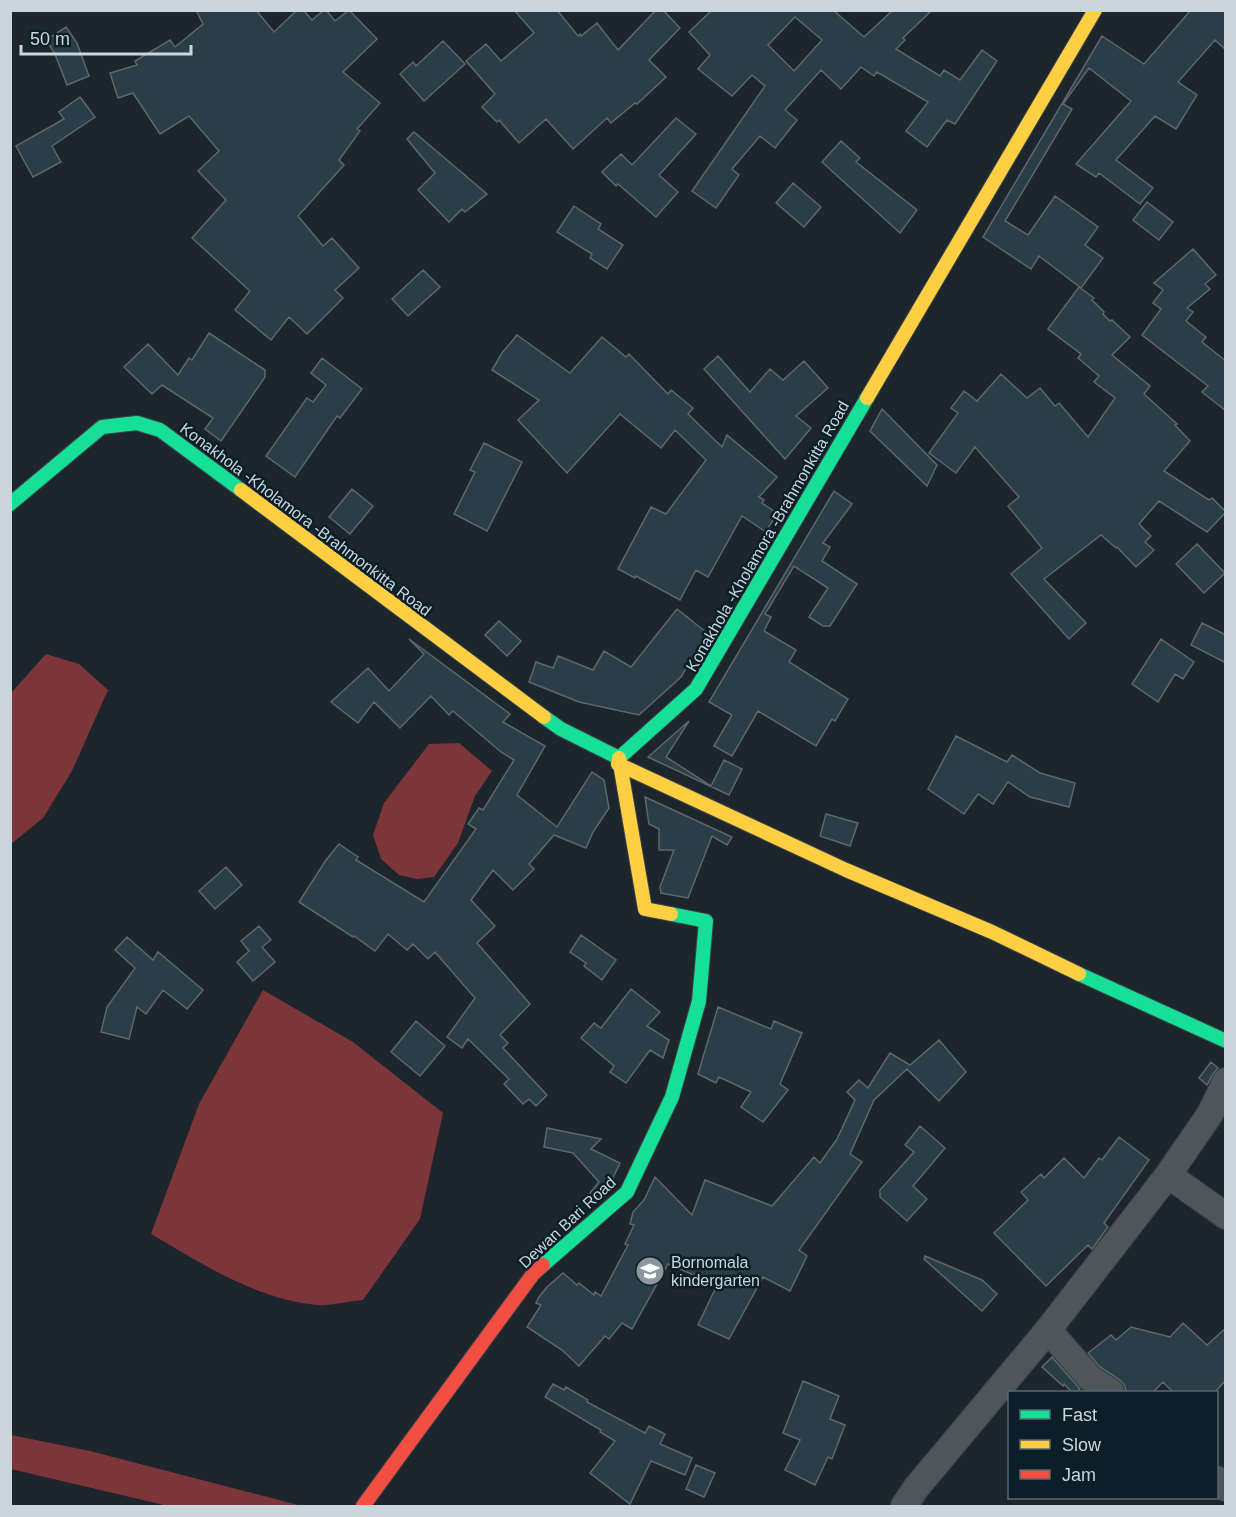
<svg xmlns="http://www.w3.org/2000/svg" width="1236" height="1517" font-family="Helvetica,sans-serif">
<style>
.water{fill:#7c3539}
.building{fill:#2a3e47;stroke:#5f676c;stroke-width:1.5;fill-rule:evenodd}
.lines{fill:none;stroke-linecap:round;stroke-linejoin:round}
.street-casing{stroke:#3a4348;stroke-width:28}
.fast-casing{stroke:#3a4348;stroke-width:16}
.slow-casing{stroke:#3a4348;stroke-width:16}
.jam-casing{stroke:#3a4348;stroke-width:16}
.street{stroke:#4e565a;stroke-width:26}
.fast{stroke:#16e098;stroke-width:14}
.slow{stroke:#ffcf43;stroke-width:14}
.jam{stroke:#f24e42;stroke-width:14}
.labels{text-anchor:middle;stroke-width:5;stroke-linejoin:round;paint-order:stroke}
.street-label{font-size:16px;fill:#cad6dc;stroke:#0c1f28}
.poi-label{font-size:16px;fill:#cad6dc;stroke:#0c1f28;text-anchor:start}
</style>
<rect width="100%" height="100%" fill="#1c262c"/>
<!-- water -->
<path class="water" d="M46,654l33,10 29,26 -36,81 -29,47 -32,26v-151z
M459,743l33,28 -17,25 -17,47 -24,34 -17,2 -18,-4 -18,-16 -8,-24 11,-32 45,-59z
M263,990l90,52 90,71 -23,106 -57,81c-14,1 -32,6 -46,5 -61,-6 -115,-41 -166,-71l48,-130z
M11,1435l79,16 212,55h-134l-157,-37z"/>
<!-- building -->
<path class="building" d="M196,10h60l18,22 23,-22h6l9,10 12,-10h2l9,11 14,-11 28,29 -34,33 37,31 -23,26 3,2 -21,29 5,5 -46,51 25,30 9,-8 27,30 -24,22 8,8 -36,36 -18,-17 -18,23 -36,-30 15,-19 -58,-53 34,-38 -28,-29 21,-20 -30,-35 -29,18 -27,-41 -15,5 -8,-25 27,-8 -2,-4 35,-21 5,7 28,-23z
M514,10h43l21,26 2,-2 1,2 16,-13 21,27 38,-40h7l17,18 -31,32 17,17 -29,27 -2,-1 -24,20 -4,-5 -34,31 -27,-30 -27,24 -20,-23 -2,2 -15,-15 13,-13 -29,-33 20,-17 15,17 33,-28z
M712,10h121l31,27 29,-27h39l-29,28 2,2 -9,9 44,27 4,-6 16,10 22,-30 15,11 -42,63 -8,-4 -20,27 -21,-16 22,-29 -51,-30 -3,4 -13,-9 -20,22 -20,-19 -36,40 12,10 -22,28 -15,-12 -28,33 7,6 -23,33 -24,-17 73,-105 -13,-11 -20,21 -34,-27 12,-14 -21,-23zM795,17l27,23 -28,31 -26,-26z
M1191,10h35v40l-11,-10 -37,42 19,13 -21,34 -21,-13 -39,44 37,28 -13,16 -41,-31 -3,4 -20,-13 55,-63 -42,-33 -26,36 9,5 -67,112 23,14 27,-39 43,31 -13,18 18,13 -22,30 -42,-32 -8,13 -48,-32 119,-201 42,28z
M66,27l11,16 12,33 -22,9 -12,-31 -9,-14z
M443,41l22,23 -41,37 -24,-27 13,-12 3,4z
M80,97l15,20 -43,29 9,16 -28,15 -17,-31 48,-27 -5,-7z
M676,118l20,16 -37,41 19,17 -22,25 -38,-33 -2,2 -14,-14 19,-18 11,11z
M414,132l73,62 -22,18 -3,-3 -13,13 -31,-32 17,-17 -28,-34z
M841,141l19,17 -4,4 61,48 -17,23 -78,-71z
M793,183l28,24 -17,20 -28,-24z
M1147,202l26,20 -14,18 -26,-20z
M574,206l27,18 -3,5 25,16 -16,24 -17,-11 2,-4 -35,-22z
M1193,249l23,26 -11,9 5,5 -23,19 6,4 -7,9 20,16 -4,5 24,19v50l-24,-19 6,-6 -66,-51 19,-26 -8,-6 10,-13 -9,-7z
M423,270l17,17 -32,29 -16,-17z
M1079,287l15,11 -2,2 12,12 -1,2 7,7 2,-1 18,17 -18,18 38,31 -6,8 33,30 -2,1 15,16 -26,30 45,29 3,-2 14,14 -19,20 -48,-31 -20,23 12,12 -6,6 9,8 -18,17 -19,-20 -1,1 -15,-13 -57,44 42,44 -17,16 -58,-65 31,-26 -34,-42 11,-9 -44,-50 -19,26 -27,-20 29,-40 -7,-5 13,-17 13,10 24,-27 26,24 13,-10 15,18 4,-3 29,34 27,-39 -21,-16 5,-6 -21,-18 3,-4 -33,-25z
M209,333l56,37v7l-44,64 -16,-12 8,-11 -51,-33 -10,9 -28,-27 24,-23 30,31 11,-17 3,2z
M517,335l53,38 32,-36 24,20 3,-3 39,40 3,-4 22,18 -5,6 34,33 5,-12 50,42 -18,20 5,3 -2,3 15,10 -11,19 -24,-16 -34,61 -12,-7 -16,30 -44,-24 -1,2 -17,-9 33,-62 15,7 40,-54 -31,-30 -14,18 -41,-34 -53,59 -49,-53 21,-20 -47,-30 10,-17z
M718,356l32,36 20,-23 13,11 21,-19 24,27 -32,28 15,12 -26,31 -81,-90z
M322,358l40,31 -22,29 -3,-2 -42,61 -29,-21 41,-58 6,4 13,-17 -15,-12z
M882,409l55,56 -10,21 -57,-55z
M484,443l38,19 -35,69 -33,-17 21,-42 -5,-2z
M352,489l21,17 -23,28 -21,-17z
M834,491l18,13 -29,39 7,4 -8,14 35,23 -27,42h-7l-14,-9 19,-29 -34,-22 -29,48 6,3 -7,14 32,19 -7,12 59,37 -13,22 -3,-2 -16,27 -58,-35 -26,45 -18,-10 18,-31 -23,-13z
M1197,544l28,29 -21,20 -28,-29z
M677,609l30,24 -26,44 -42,38 -60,-13 -50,-20 7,-20 17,6 5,-12 35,14 11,-19 27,16z
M499,621l22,20 -14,15 -22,-21z
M1202,623l24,12v28l-35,-18z
M409,639l101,75 -7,8 42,24 -28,49 40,32 35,-55 12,8 5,28 -16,24 -7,16 -32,-13 -25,29 5,5 -21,21 -20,-20 -22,30 24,26 -18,17 53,61 -30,31 8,8 -5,5 44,47 -11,11 -7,-7 -6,5 -19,-20 5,-5 -41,-40 -6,9 -15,-11 28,-39 -40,-46 -7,7 -15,-15 -6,6 -19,-16 -13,17 -21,-15 -1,1 -54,-35 27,-42 13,-16 19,13 -2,3 68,42 52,-73 -8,-5 11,-16 4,2 31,-50 -13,-8 -48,-41 -4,4 -18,-19 -31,32 -26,-26 -16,21 -27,-21 37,-34 21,23 35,-37z
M1161,639l33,23 -11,17 -8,-5 -17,28 -26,-18z
M689,721l-23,36 45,29 13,-26 18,9 -13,26 -81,-38z
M956,736l51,26 5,-7 28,18 35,10 -6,24 -39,-10 -22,-15 -15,22 -15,-10 -14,20 -36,-25z
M645,797l87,40 -5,8 -15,-9 -24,62 -27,-5 -1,-6 14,-37h-15v-21l-10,-5z
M826,814l32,9 -8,23 -30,-10z
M226,867l16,18 -27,24 -16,-18z
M259,926l12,14 -9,7 13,15 -22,19 -16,-19 12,-11 -8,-10z
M581,935l35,25 -14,20 -18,-14 2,-3 -16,-11z
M127,937l26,23 5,-8 45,38 -16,19 -24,-19 -17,24 -9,-7 -8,32 -28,-7 6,-25 28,-39 -20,-18z
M631,989l29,23 -13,14 22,14 -6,18 -13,-8 -24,33 -16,-11 4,-6 -33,-28 13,-15 7,5z
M718,1007l53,22 3,-8 28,12 -22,51 8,6 -25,32 -22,-15 10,-15 -32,-15 -3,6 -18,-9z
M416,1021l29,25 -25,30 -29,-24z
M939,1040l27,32 -27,29 -32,-32 -33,31 -24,54 12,8 -63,88 8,6 -17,35 -27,-14 -34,62 -31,-14 19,-40 -49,-21 -36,65 -10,-6 -13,16 -4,-3 -26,30 -17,-16 -35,-23 14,-22 -5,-2 3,-6 8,-10 16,-14 14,12 2,-2 15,12 1,-3 6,4 27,-51 -3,-1 9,-19 -4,-1 3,-12 11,-12 11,-23 37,38 13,-35 67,26 42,-49 6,6 17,-24 18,-39 -8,-8 12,-12 9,8 22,-35 20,12z
M1211,1062l7,6 -5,6 -6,11 -8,-7z
M920,1126l25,22 -32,38 14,13 -20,22 -27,-24v-7l34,-38 -9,-7z
M547,1128l54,11 -10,10 29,14 -8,17 -18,16 -4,-3 9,-11 -26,-29 -29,-6z
M1119,1137l30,23 -45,63 4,4 -16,22 -4,-4 -42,41 -52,-53 34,-33 -7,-8 20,-18 3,4 20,-20 20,20 15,-20 3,2z
M925,1256l57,24 15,14 -15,17 -58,-52z
M1183,1323l24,22 19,-17v52l-11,12h-42l-10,-10 -10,10h-27l-1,-6 -5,-6 -20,-13 -12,-14 23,-18 5,5 15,-13 39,10z
M1052,1357l28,32 -4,3h-4l-8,-8 -1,2 -21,-19z
M803,1381l36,15 -9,23 15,6 -13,34 -4,-2 -13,28 -30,-15 15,-30 -17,-7z
M553,1384l11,6 2,-3 22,13 -1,2 58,31 4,-7 16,8 -5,10 32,14 -7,17 -34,-14 -21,43 -40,-31 25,-32 -15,-9 1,-2 -56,-33z
M696,1465l19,8 -11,24 -18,-8z"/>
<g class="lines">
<!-- street casing -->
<g class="street-casing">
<path id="street" d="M1168,1175l58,41
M1048,1330l42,48 21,14
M1216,1479l10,9
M904,1506l12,-18 132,-158 120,-155 42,-61 16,-33"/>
</g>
<!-- fast casing -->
<g class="fast-casing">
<path id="fast" d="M10,504l92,-77 35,-4 23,7 81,60
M544,717l17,12 58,29 77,-69 171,-291
M1079,974l147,67
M543,1265l84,-73 45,-95 27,-96 7,-80 -35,-7"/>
</g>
<!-- slow casing -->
<g class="slow-casing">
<path id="slow" d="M867,398l228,-388
M241,490l303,227
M619,758l26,151 26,5
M618,764l228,106 146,62 87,42"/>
</g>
<!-- jam casing -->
<g class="jam-casing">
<path id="jam" d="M363,1506l170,-232 10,-9"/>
</g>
<!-- street -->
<use href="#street" class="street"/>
<!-- fast -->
<use href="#fast" class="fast"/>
<!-- slow -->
<use href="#slow" class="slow"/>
<!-- jam -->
<use href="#jam" class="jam"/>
</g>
<!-- icons -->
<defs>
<g id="school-disc" transform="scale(1.5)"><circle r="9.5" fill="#8d989e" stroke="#0c1f28"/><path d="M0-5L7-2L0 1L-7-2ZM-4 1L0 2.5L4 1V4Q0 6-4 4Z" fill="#fff"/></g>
</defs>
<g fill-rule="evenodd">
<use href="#school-disc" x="650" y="1271"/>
</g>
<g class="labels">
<!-- street labels -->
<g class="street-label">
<text transform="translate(306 519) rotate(37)" y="6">Konakhola -Kholamora -Brahmonkitta Road</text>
<text transform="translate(767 536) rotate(-60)" y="6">Konakhola -Kholamora -Brahmonkitta Road</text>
<text transform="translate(567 1222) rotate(-43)" y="6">Dewan Bari Road</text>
</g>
<!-- poi labels -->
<g class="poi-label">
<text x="671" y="1268">Bornomala<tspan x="671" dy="18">kindergarten</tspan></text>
</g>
</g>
<!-- border -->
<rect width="1236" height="1517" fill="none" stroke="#cad6dc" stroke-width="24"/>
<!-- legend -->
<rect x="1008" y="1391" width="210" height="108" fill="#0c1f28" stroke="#586870" stroke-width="1.5"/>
<rect x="1020" y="1410" width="30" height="9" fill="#16e098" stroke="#586870" stroke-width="1.5"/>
<text x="1062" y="1421" font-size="18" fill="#cad6dc">Fast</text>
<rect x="1020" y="1440" width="30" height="9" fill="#ffcf43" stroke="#586870" stroke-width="1.5"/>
<text x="1062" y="1451" font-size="18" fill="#cad6dc">Slow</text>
<rect x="1020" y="1470" width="30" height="9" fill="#f24e42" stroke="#586870" stroke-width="1.5"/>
<text x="1062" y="1481" font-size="18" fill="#cad6dc">Jam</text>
<!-- scale -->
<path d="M21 45v9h170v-9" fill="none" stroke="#cad6dc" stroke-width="3"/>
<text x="30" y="45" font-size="18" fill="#cad6dc" stroke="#0c1f28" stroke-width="4.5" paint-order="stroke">50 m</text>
</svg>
